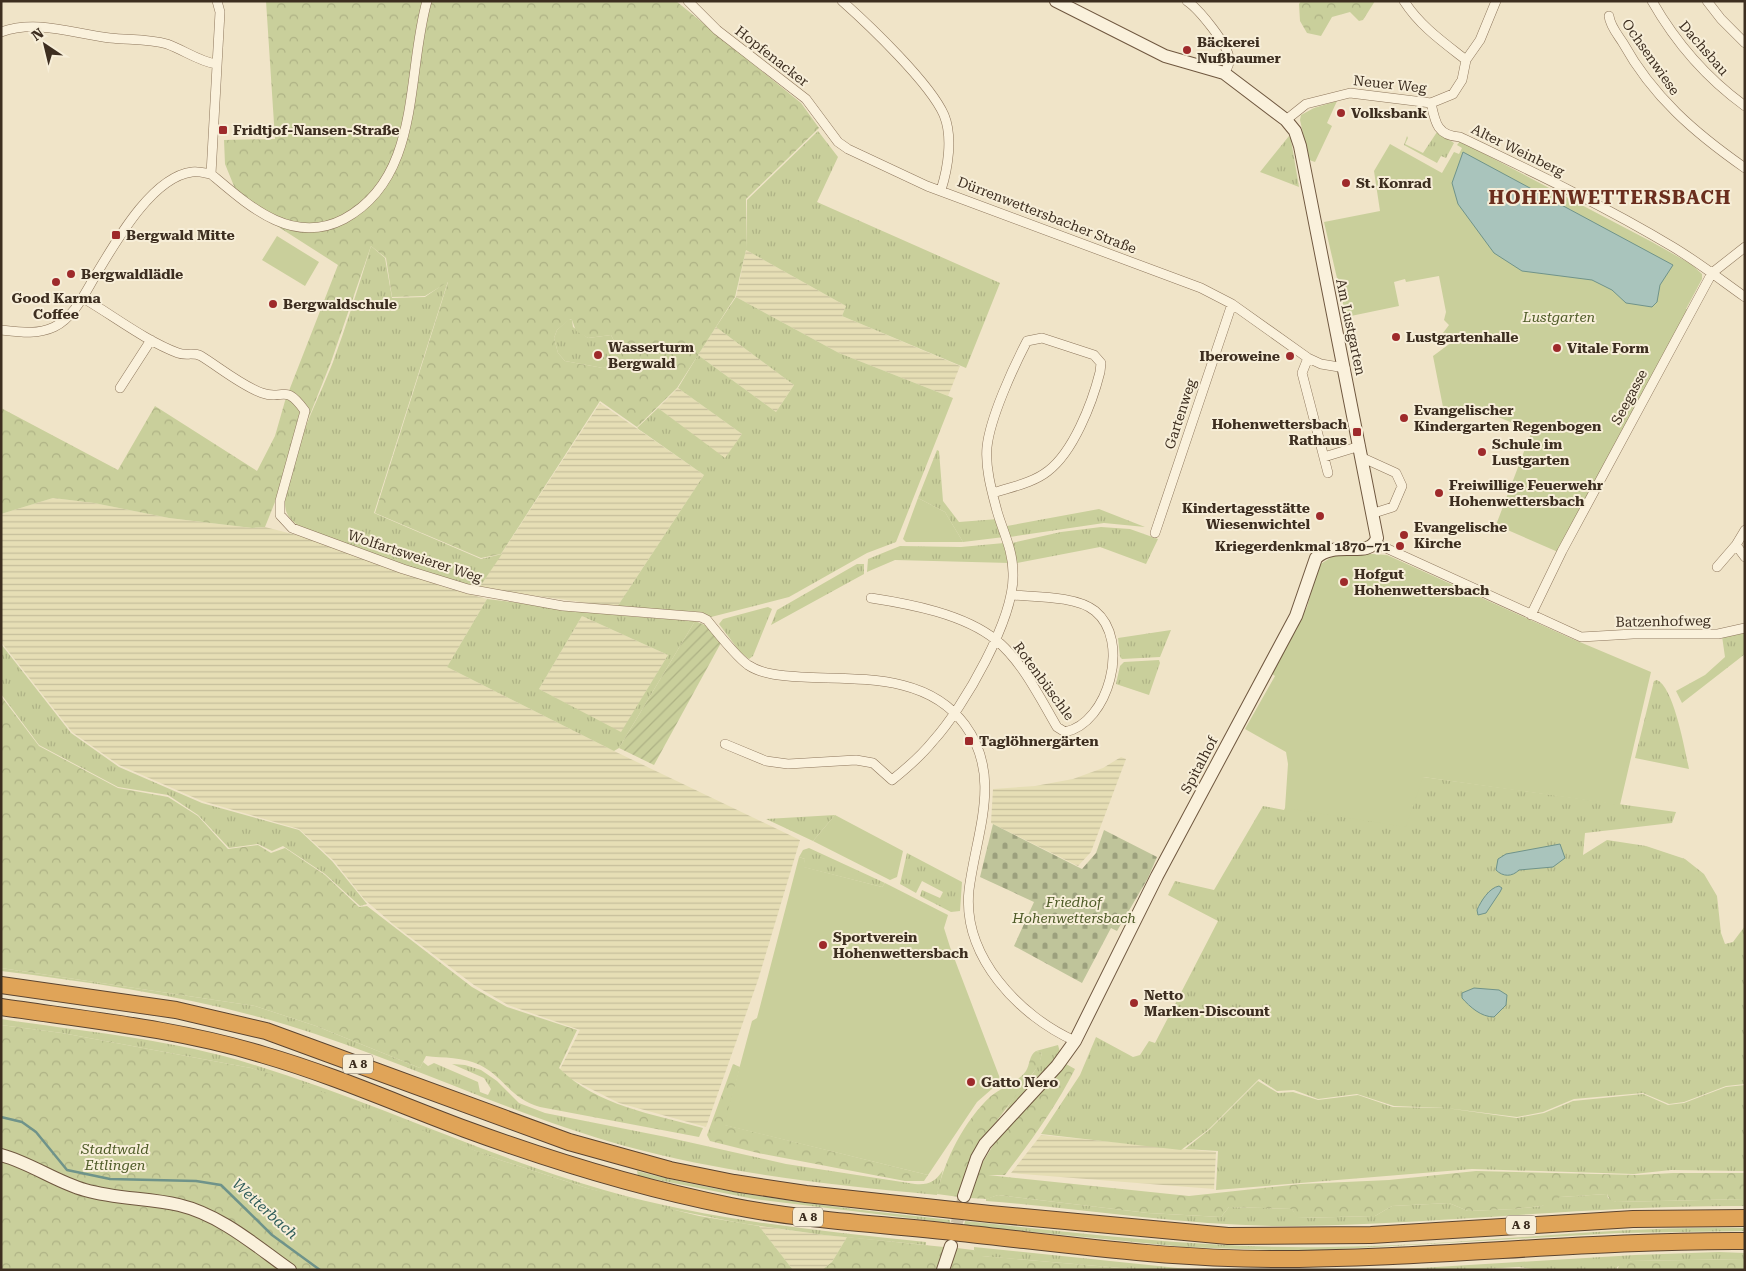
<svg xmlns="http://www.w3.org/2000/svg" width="1746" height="1271" font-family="'Roboto Serif',serif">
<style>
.farmland{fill:url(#farmland-rules)}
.grass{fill:url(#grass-tufts);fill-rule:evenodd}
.forest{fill:url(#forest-crowns);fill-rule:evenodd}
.cemetery{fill:url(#cemetery-stones)}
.park{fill:#c9cf9b}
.garden{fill:url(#garden-furrows)}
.water{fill:#a9c4bc;stroke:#6f938a}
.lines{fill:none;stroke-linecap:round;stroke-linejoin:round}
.stream{stroke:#6f938a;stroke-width:2.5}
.secondary-tunnel{stroke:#ccc0a6;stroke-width:12;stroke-dasharray:12 6;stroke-linecap:butt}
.street-casing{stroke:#8d765c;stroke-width:10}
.secondary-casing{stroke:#6f573f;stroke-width:14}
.highway-casing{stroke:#5b4430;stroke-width:18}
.street{stroke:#faf1dc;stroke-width:9}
.secondary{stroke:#faf1dc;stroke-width:12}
.highway{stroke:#e0a458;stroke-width:16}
.poi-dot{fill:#9e2a2b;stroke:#f7eed8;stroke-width:2}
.labels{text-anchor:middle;stroke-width:4;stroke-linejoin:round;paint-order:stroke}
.shield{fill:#f7eed8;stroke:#756857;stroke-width:1}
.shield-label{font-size:12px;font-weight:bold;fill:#3d2e20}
.poi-label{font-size:14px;font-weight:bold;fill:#3d2e20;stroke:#f7eed8;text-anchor:start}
.street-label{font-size:14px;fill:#3d2e20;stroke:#f7eed8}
.park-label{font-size:14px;font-style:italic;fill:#4d5a26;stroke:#f7eed8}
.water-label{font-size:15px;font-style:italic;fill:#2f5d5a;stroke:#f7eed8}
.district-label{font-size:19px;font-weight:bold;letter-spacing:1px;fill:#6b2e1e;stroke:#f7eed8}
</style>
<defs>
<pattern id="farmland-rules" width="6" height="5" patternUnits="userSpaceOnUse" patternTransform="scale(1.25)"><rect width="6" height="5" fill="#e6deb5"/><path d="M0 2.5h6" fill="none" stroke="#c6bf9b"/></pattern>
<pattern id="grass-tufts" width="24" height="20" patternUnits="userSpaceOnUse" patternTransform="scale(1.25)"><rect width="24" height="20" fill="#c9cf9b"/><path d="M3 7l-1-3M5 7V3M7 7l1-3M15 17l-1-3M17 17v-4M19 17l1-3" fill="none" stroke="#aeb285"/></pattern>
<pattern id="forest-crowns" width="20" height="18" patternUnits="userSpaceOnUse" patternTransform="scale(1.25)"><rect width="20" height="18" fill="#c9cf9b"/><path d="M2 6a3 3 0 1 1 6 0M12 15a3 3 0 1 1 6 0" fill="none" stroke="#aeb285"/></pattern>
<pattern id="cemetery-stones" width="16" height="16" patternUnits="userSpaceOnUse" patternTransform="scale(1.25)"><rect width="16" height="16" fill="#bfc49a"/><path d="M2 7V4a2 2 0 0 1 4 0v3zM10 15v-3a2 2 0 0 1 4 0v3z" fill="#9ca07d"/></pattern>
<pattern id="garden-furrows" width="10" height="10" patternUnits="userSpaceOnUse" patternTransform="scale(1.25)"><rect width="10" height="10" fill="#c9cf9b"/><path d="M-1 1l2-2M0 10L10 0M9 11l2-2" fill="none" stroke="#aeb285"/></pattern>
</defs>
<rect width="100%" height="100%" fill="#f0e4c8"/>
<!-- farmland -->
<path class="farmland" d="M746,250l100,56 -4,10 118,50 -12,30 -109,-43 -103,-56z
M716,327l78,58 -18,27 -78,-57z
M678,388l64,46 -17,25 -67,-51z
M600,403l104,72 -87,132 -138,-19z
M53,498l41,5 75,15 83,10 13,-1 39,10 140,50 43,12 -40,68 167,84 186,89 -42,140 -52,147 -87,-24 -48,-24 -11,-10 20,-39 -72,-25 -34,-20 -80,-60 -29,-25 -32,-40 -34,-31 -97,-28 -83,-36 -47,-33 -71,-90v-128z
M582,616l86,39 -47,78 -82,-44z
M1121,757l5,2 -35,93 -13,14 -87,-43 2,-34 42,-3 38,-7 30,-11z
M1041,1135l175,17 -2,37 -203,-16z
M759,1226l65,9 23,2 -15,25 -10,8h-29z"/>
<!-- grass -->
<path class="grass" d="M818,131l20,26 -21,45 183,81 -34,85 -124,-52 4,-10 -100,-56 1,-50z
M1437,132l17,11 -8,15 -5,-2 -4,7 -33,-18 3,-9 1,2 -3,6 18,9z
M1289,136l2,4 8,47 -39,-15z
M371,246l14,12 7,40 33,-1 23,-16 -74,232 107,46 21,-5 -23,34 -57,-17 -122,-44c-11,-8 -16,-14 -15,-28 5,-47 31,-93 48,-137 14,-38 26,-77 38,-116z
M736,297l103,56 114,45 -57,144 -29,11 -78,44 -78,20 -10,-5 -84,-5 87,-132 -67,-47 21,-20 67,50 17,-24 -64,-46 20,-33 78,57 18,-27 -78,-58z
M569,319l3,1 1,7 15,11 23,-3 9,18 -8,13 -9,2 -38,-7 -7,-8 -4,-15 3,-8z
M937,450l2,1 4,50 16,21 39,-3 6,18 -41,5 -18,-30 -27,-14z
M1099,509l46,18 -41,-4 -94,14 -3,-11z
M1101,527l29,2 28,10 -12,25 -46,-17 -83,16 -5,-20 49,-11z
M1004,543l6,20 -115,-3 -28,12 1,-13 32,-13 61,1z
M857,564h7v10l-93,51 6,-15z
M487,599l139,17 69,5 -76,127 -5,3 -167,-84zM582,616l86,39 -47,77 -82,-43z
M768,607l4,2 -19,47 -4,3 -9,-7 -21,-28 4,-5z
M1171,630l-11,27 -38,2 -2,-2 -2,-19z
M1745,631v23l-63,49 -6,-12 29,-16 20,-18 -3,-21z
M1,644l70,89 48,34 83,36 97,27 33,31 35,43 -7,2 -35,-32 -42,-28 -11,5 -14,-7 -29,4 -31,-33 -30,-20 -50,-8 -79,-42 -38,-51z
M1159,660l1,3 -11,32 -33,-11 4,-18 4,-4z
M1657,680c17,7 28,71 32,89l-54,-11 19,-77z
M1423,777l253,35 -4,11 -87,10 -2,22 24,-15 39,6 39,13 19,15 13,22 4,37 4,11 8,-2 12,-16v158l-19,2 -42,16 -15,2 -26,-11 -69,6 -31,13 -26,5 -71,-9 -52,-2 -37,-12 -39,5 -24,-9 -17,1 -18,-12 -50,50 -28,21 -140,-16 39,-59 16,-38 37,20 7,-2 9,-14 6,2 63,-122 -50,-26 7,-14 39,9 49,-84 21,4 1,-2z
M835,815l-22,26 -47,-22z
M809,848l76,35 -3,4 -79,-20 2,-8 -6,-2 4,-7z
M907,853l55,29 -2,29 -9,1 -31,-16 2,-6 18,8 3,-6 -21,-11 -6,12 -16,-9z
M1,968l254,38 61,20 104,42 3,-6 5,4 6,-3 44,19 2,10 8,3 3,-6 -7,-11 -32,-14 13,1 16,5 16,11 22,22 26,10 121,24 120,27 129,20c14,1 20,-2 28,-14l-6,25c-105,-10 -209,-21 -312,-49 -115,-32 -223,-86 -338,-121 -93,-28 -190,-42 -286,-54z
M1,1019c79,12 160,19 237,41 124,36 242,94 366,130 105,30 214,41 322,52v3l-102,-10 -84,-12 -96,-19 -57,-16 -87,-28 -249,-92 -189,-35 -61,-8z
M1058,1045l2,7 -17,23 -38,38c9,-23 32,-35 37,-60l-6,-2z
M1258,1081l20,12 15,-1 25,8 40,-5 35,12 53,1 71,10 27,-5 29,-12 70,-7 25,11 16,-2 42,-16 19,-2v86l-74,-1 -37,4 -162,-5 -256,21 2,-39 -33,-2 25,-20z
M637,1171c103,27 208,37 313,49v3l-196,-24 -116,-23z
M1607,1194l1,4 8,4 129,-3v7c-151,-1 -300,18 -451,20 -103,1 -205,-17 -308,-25v-2l12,-4 150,18 73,4 8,-10 63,2 6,9 77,-2 17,-10 57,-3 19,8 46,-2 28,-3 18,-9z
M965,1221c121,13 242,28 364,26 139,-1 277,-22 416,-19v3l-126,2 -313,18 -122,-4 -220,-22z
M974,1247l223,23h-53l-163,-14 -7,-6z
M1719,1252l26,1v6l-113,2 -15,6v3h-76l-22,-3 -51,3h-81l248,-15z"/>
<!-- forest -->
<path class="forest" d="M266,1h410l125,102 18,25 -73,71v51l-11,47 -58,91 -40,39 -37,-26 -99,153 -20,4 -106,-45 73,-231 -23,14 -33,1 -6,-39 -15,-12 -40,116 -66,165 -13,1 -83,-10 -75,-15 -41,-5 -52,16v-106l117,62 37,-64 102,65 18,-35 10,-35 53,-136 -61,-39 -41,-35 -11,-27 -1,-24 51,-1zM570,319l2,1 4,11 12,7 23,-3 9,18 -8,12 -9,3 -38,-7 -7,-8 -4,-15 3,-8z
M1301,1h74l-12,19 -4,1 -9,-9 -18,5 -11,19 -14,-3 -7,-12 -1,-17z
M1,696l38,50 79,42 50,9 30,19 30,33 30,-4 13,8 14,-5 40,27 34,32 8,-1 105,81 35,20 70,23 -18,38c38,38 94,46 144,60l-4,9 -159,-30c-30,-9 -35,-29 -60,-42 -16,-8 -37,-7 -54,-9l-6,12 -104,-42 -61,-20 -254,-38z
M1,1025l61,8 189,35 37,11 212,81 87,28 112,28 60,10 34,44h-792z
M1036,1051l6,2 -3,12 -66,87 -14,45 -22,-3c8,-35 27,-73 54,-98 11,-9 26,-13 35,-25 4,-6 3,-16 10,-20z
M733,1064l7,3 -15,58 203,50 -4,6h-19l-147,-28 -48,-12 -3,-6z
M1066,1064l9,5c-19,38 -44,72 -70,106h-17l201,21 112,-12 88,-4 87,-9 161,4 36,-2h72v26l-129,3 -6,-2 -3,-6 -47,3 -10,8 -36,4 -46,2 -19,-8 -57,3 -17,10 -78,2 -5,-9 -63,-2 -8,10 -73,-4 -150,-18 -11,4 -17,-1 6,-25 18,-29z
M847,1237l97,10 -7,23h-115l10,-8z
M957,1248l24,3 1,5 162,14h-194z
M1745,1259v11h-128l3,-6 12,-3z"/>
<!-- cemetery -->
<path class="cemetery" d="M993,824l89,45 14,-16 8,-23 53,27 -9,21 -31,53 -6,-3 -29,55 -68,-37 20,-44 -54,-25z"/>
<!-- park -->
<path class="park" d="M1337,101l-10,22 5,3 -17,36 -6,-2 -9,-40 1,-5 13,-7z
M1460,141l192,101 39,22 11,10v5l-16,30h2l-130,243 -62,-27 37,-97 -18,-4 -36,-15 -36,-2 -10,-51 19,-14 -1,-6 -8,-3 6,-8 -5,-5 2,-8 -7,-36 -33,6 -1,-3 -11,3 5,24 -53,11 -22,-95 56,-11 -6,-40 16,-27 52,29 12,-21 5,2 3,-6 -5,-3z
M277,236l42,26 -14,24 -43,-26z
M918,498l27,14 18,30h-57l-3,-3z
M1358,553l29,2 181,82 83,35 -31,133 -197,-28 -17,50 -121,-19 3,-44 -2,-12 -41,-23 30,-53 -4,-3 36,-66 12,-42 16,-10z
M835,815l68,36 -6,26 -7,3 -77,-39z
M799,857l6,2 -1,8 78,20 3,-4 63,32 -4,13 6,19 51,134 -24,21 -49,73 -204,-50 28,-104 5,-3z"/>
<!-- garden -->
<path class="garden" d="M695,621l10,4 17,16 -68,124 -35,-17z"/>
<!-- water -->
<path class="water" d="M1463,152l210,113 -13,20 -3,17 -5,5 -26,-4 -14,-13 -20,-10 -70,-9 -28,-18 -36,-49 -6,-21z
M1560,844l5,14 -12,9 -34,3c-7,7 -16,7 -23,0l2,-11 8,-5z
M1499,886l3,2 -2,4 -14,21 -8,2 -1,-5c4,-9 12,-22 22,-24z
M1474,988l25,2 8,5 -1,10 -12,12c-13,0 -24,-10 -32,-19v-5z"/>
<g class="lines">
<!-- stream -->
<path class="stream" d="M1,1117l21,5 14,10 31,38 43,9 86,2 25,4 51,50 48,35"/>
<!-- secondary-tunnel -->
<path class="secondary-tunnel" d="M952,1241l12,-45"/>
<!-- street casing -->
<g class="street-casing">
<path id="street" d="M688,1l29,29 89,69 32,43 10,7 79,37 274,102 31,16 76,54 13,6 24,4
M842,1c27,24 88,82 102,114 9,22 4,53 -3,75
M1187,1c12,8 41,44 42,57 1,6 -2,10 -5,15
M1404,1c16,25 39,41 62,59
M1652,1c24,42 53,76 93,105
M1707,1l14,18 24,24
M1609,16c1,10 9,19 14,27 30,54 72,90 122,125
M1,32c36,-13 73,2 109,6 19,2 39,1 57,6 17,6 31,17 49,20
M1431,103c4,19 6,33 29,34 71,34 145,69 213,110 25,15 48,33 72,50
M1286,120l20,-16 44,-11 81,10 22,-9 9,-14 4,-20 14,-20 16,-39
M211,174c38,32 81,72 133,45 78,-42 62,-145 83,-218
M211,174l9,-162 -3,-11
M83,298c31,18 61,42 95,55 8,3 15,-1 23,3 18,11 41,30 61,37 22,8 22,-11 43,18l-25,90v14l12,13 111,41 65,20 95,17 138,11 6,3c8,10 31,38 41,45 15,10 36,11 54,12 57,3 125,-4 163,48 38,52 11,108 4,165 -7,66 50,126 106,151
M1,330c18,2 36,5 53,-3 19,-9 30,-32 40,-49 20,-33 57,-101 98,-106 6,-1 13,1 19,2
M1308,358l-6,15 26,100
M120,388l31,-48
M1324,457l36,-11
M1363,458l33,15 6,13 -9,21 -19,6
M1155,533l77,-229
M1375,543l206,94 52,-3h85l27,-6
M1736,545l9,12
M1717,567l19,-22 9,-15
M871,598c39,6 93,16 125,42 26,21 44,58 61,87l8,5c44,-9 66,-92 30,-121 -18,-15 -59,-14 -82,-16
M1531,615l31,-64 150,-278 33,-26
M725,744l41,17 22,3 68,-4 17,3 19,17c15,-12 29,-24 41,-39 31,-34 82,-123 80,-168 0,-23 -10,-41 -16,-62 -5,-19 -12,-43 -10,-64 3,-29 26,-79 40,-106l15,-3 52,17 7,8 -1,9c-8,32 -27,80 -52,99 -15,12 -37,16 -55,22"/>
</g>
<!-- secondary casing -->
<g class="secondary-casing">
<path id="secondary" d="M1,1155c30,8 55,27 84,35 31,9 63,8 94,15 42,10 77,41 111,65
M964,1196l13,-38 8,-14 72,-78 18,-25 82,-165 139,-260 20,-58c19,-19 54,2 61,-20l-77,-392 -5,-15 -9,-11 -62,-47 -59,-17 -109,-55
M943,1270l8,-24"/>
</g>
<!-- highway casing -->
<g class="highway-casing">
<path id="highway" d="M1,985l175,25 90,21 303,111 101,28 64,13 72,11 184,20 238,22 143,-1 262,-16 112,-1
M1,1007c88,13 178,22 263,48 69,20 134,49 201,74 87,32 175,59 266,77 75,15 154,18 230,27 103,11 207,26 311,26 158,0 315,-19 473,-18"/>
</g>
<!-- street -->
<use href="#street" class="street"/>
<!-- secondary -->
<use href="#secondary" class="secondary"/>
<!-- highway -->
<use href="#highway" class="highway"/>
</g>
<!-- markers -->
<g class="poi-dot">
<circle cx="1187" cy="50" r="5"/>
<circle cx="1341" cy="113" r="5"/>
<rect x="218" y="125" width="10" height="10" rx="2.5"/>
<circle cx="1346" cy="183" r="5"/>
<rect x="111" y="230" width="10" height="10" rx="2.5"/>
<circle cx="71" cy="274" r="5"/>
<circle cx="56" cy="282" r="5"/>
<circle cx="273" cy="304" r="5"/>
<circle cx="1396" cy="337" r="5"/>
<circle cx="1557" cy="348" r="5"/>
<circle cx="598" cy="355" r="5"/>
<circle cx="1290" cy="356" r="5"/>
<circle cx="1404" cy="418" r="5"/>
<rect x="1352" y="427" width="10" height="10" rx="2.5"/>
<circle cx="1482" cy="452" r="5"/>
<circle cx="1439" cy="493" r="5"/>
<circle cx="1320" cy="516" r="5"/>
<circle cx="1404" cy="535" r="5"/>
<circle cx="1400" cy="546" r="5"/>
<circle cx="1344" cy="582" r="5"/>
<rect x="964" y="736" width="10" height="10" rx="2.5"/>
<circle cx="823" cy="945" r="5"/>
<circle cx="1134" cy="1003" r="5"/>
<circle cx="971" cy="1082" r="5"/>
</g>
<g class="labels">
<!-- shield labels -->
<g class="shield">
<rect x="343" y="1054.5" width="30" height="19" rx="4"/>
<rect x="793" y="1207.5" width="30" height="19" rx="4"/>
<rect x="1506" y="1215.5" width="30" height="19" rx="4"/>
</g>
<g class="shield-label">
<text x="358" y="1068">A 8</text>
<text x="808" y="1221">A 8</text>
<text x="1521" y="1229">A 8</text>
</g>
<!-- poi labels -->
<g class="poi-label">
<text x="1197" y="47">Bäckerei<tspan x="1197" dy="16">Nußbaumer</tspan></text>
<text x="1351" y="118">Volksbank</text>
<text x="233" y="135">Fridtjof-Nansen-Straße</text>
<text x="1356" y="188">St. Konrad</text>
<text x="126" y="240">Bergwald Mitte</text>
<text x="81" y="279">Bergwaldlädle</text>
<text x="56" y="303" text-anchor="middle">Good Karma<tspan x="56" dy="16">Coffee</tspan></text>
<text x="283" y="309">Bergwaldschule</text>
<text x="1406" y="342">Lustgartenhalle</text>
<text x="608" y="352">Wasserturm<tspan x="608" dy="16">Bergwald</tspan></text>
<text x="1567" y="353">Vitale Form</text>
<text x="1280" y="361" text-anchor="end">Iberoweine</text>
<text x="1414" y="415">Evangelischer<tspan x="1414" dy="16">Kindergarten Regenbogen</tspan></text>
<text x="1347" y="429" text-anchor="end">Hohenwettersbach<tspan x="1347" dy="16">Rathaus</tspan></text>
<text x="1492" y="449">Schule im<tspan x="1492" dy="16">Lustgarten</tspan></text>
<text x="1449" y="490">Freiwillige Feuerwehr<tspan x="1449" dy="16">Hohenwettersbach</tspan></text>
<text x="1310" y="513" text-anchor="end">Kindertagesstätte<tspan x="1310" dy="16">Wiesenwichtel</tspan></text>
<text x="1414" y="532">Evangelische<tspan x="1414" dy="16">Kirche</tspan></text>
<text x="1390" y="551" text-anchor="end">Kriegerdenkmal 1870–71</text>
<text x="1354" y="579">Hofgut<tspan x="1354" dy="16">Hohenwettersbach</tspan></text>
<text x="979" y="746">Taglöhnergärten</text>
<text x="833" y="942">Sportverein<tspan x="833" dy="16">Hohenwettersbach</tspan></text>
<text x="1144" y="1000">Netto<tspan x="1144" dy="16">Marken-Discount</tspan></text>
<text x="981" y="1087">Gatto Nero</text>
</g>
<!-- street labels -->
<g class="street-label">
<text transform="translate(1704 48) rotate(49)" y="5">Dachsbau</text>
<text transform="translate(772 56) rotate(38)" y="5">Hopfenacker</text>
<text transform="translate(1651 57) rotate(55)" y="5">Ochsenwiese</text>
<text transform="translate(1390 84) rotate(6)" y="5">Neuer Weg</text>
<text transform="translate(1518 150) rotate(26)" y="5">Alter Weinberg</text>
<text transform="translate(1047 215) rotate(21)" y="5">Dürrenwettersbacher Straße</text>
<text transform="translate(1351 327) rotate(78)" y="5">Am Lustgarten</text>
<text transform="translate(1629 397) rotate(-62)" y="5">Seegasse</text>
<text transform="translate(1180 414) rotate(-72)" y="5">Gartenweg</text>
<text transform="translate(415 556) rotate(18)" y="5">Wolfartsweierer Weg</text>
<text transform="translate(1663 621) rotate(-1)" y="5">Batzenhofweg</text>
<text transform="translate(1044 681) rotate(54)" y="5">Rotenbüschle</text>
<text transform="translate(1199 765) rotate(-62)" y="5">Spitalhof</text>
</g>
<!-- park labels -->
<g class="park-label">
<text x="1559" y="322">Lustgarten</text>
<text x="1074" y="907">Friedhof<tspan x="1074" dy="16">Hohenwettersbach</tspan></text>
<text x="115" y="1154">Stadtwald<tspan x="115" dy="16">Ettlingen</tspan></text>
</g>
<!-- water labels -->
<g class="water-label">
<text transform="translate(265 1209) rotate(42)" y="5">Wetterbach</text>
</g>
<!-- district labels -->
<g class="district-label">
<text x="1610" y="204">HOHENWETTERSBACH</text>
</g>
</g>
<!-- border -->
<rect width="1746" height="1271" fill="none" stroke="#3d2e20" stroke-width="5"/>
<!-- north arrow -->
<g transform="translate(45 45) rotate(325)" stroke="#f7eed8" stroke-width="4" paint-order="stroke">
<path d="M0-4L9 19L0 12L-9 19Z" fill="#3d2e20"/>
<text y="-8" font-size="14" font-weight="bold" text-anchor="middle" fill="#3d2e20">N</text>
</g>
</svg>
